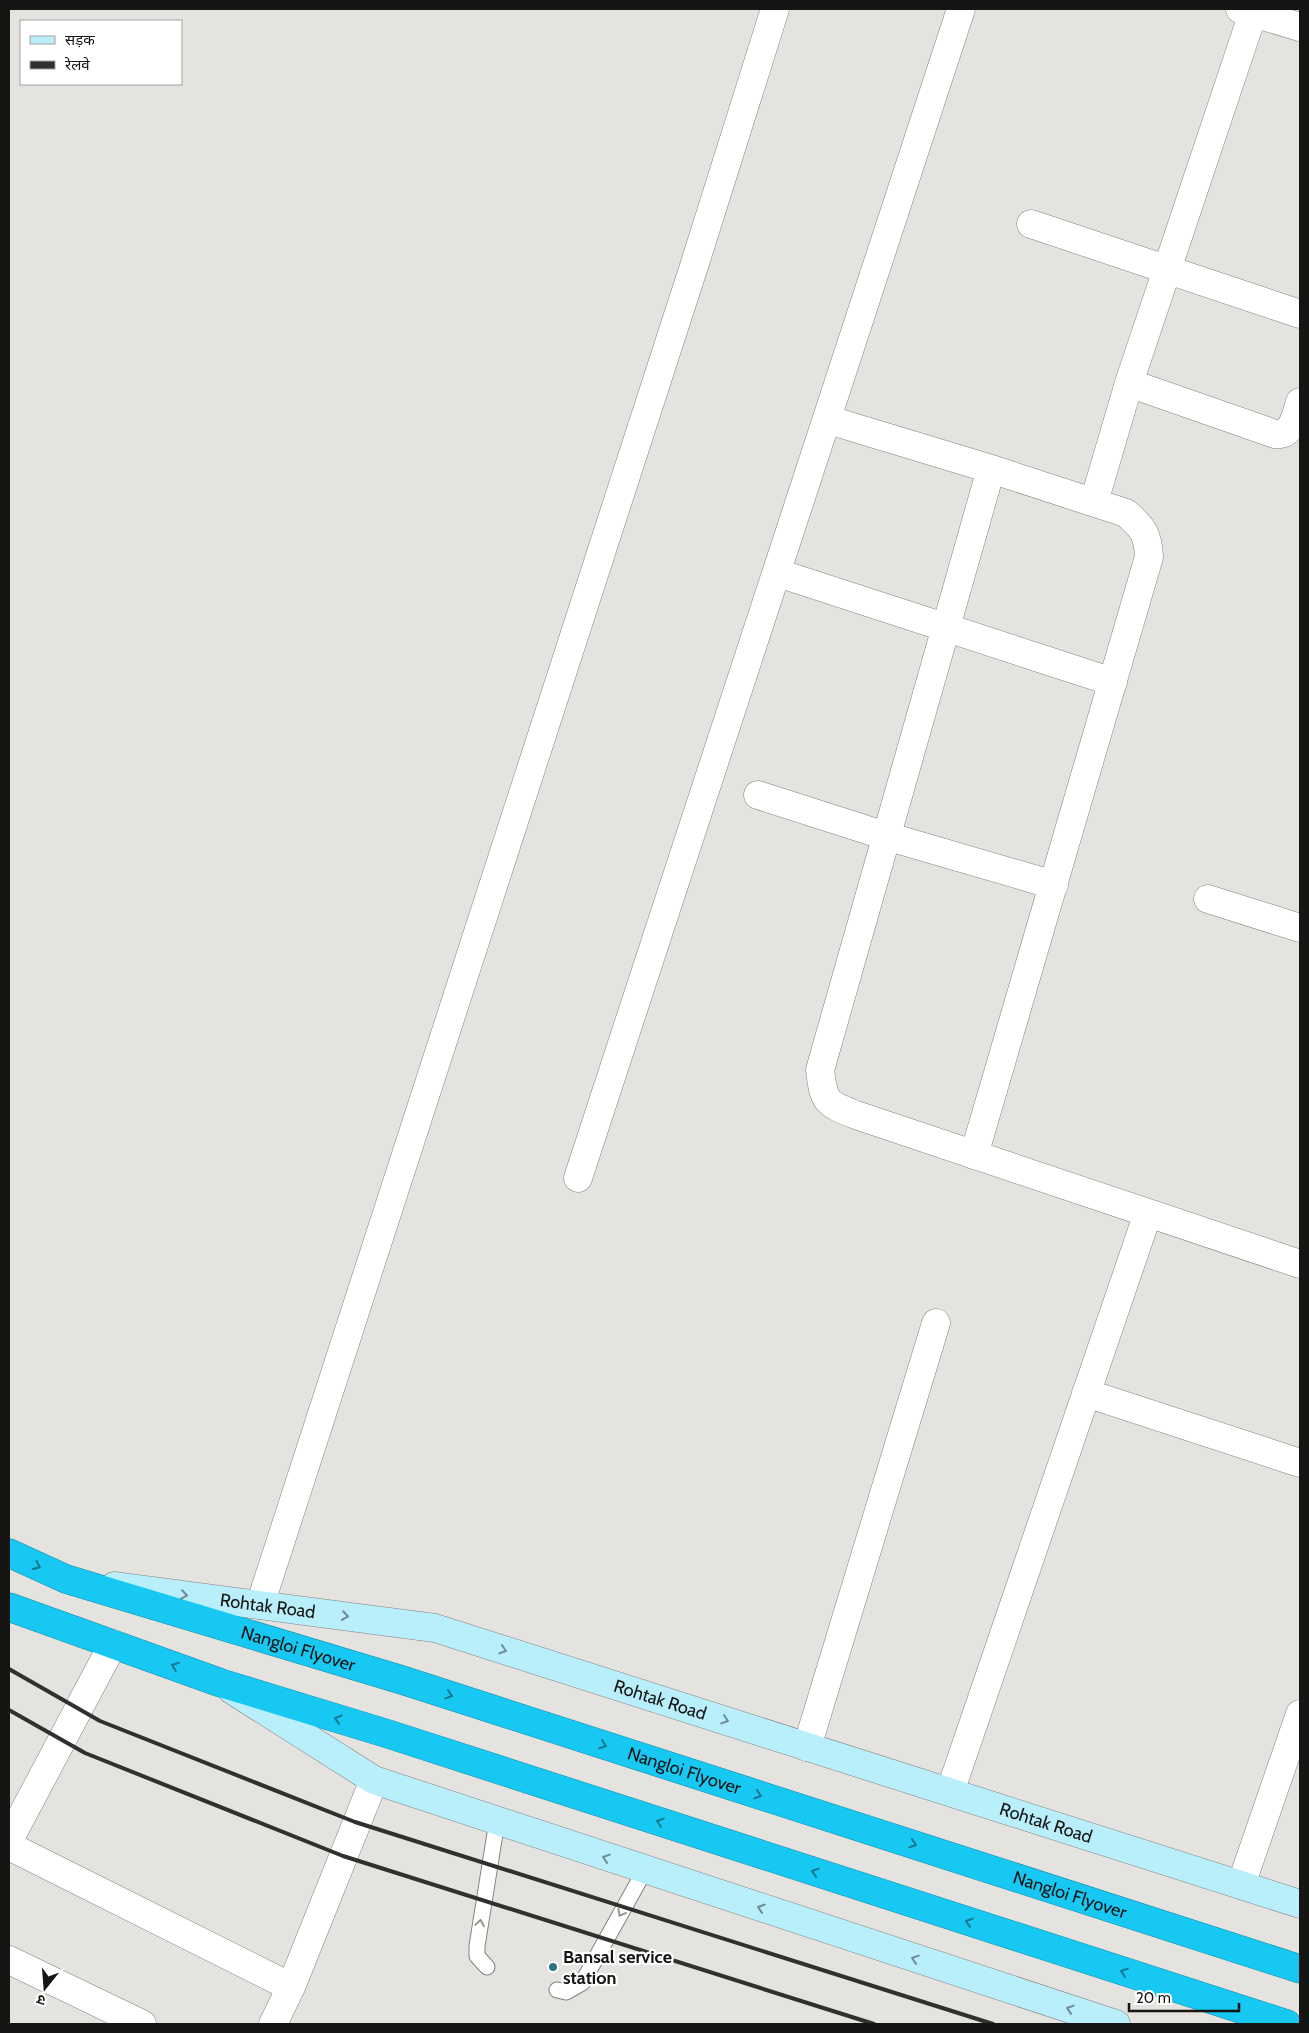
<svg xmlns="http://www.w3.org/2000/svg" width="1309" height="2033" font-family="Cabin,'Noto Sans Devanagari',sans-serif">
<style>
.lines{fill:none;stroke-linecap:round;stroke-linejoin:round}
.lane-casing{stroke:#84827f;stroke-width:17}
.street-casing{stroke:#84827f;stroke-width:29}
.secondary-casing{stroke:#84827f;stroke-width:29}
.highway-casing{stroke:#1789a4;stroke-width:29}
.lane{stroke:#fff;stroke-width:15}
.street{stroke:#fff;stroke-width:28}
.secondary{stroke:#b9eefb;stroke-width:28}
.highway{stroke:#17c8f2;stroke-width:28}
.rail{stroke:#31302f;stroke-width:4}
.oneway{stroke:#17778e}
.oneway2{stroke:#708c93}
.oneway3{stroke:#969695}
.poi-dot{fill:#327286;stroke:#fff;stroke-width:2}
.labels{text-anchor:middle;stroke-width:4.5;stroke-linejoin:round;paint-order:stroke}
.street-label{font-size:18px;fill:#161514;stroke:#fff}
.poi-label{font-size:18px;font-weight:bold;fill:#161514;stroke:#fff;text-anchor:start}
</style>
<rect width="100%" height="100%" fill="#e5e3df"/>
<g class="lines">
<!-- lane casing -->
<g class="lane-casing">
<path id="lane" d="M487,1967l-10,-11v-10l20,-125
M557,1990l9,2 16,-9 63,-113"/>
</g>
<!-- street casing -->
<g class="street-casing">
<path id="street" d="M1240,9l60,18
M1031,224l269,90
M1129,383l146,51c18,2 20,-17 25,-32
M829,420l162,49 135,44c17,15 22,21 23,44l-175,598
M991,469l-171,601c4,32 5,33 36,45l444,149
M1094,502l35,-119 124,-370
M778,573l335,109
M758,795l128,41 168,49
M1208,899l92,29
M578,1178c125,-390 258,-778 383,-1169
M1086,1393l214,70
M260,1605l435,-1342 80,-254
M807,1747l129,-424
M950,1792l198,-579
M9,1840l104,-196
M9,1846l282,141
M1241,1885l59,-171
M9,1960l133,64
M273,2024l18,-37 83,-207"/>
</g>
<!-- secondary casing -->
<g class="secondary-casing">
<g id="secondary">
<path id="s1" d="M114,1586l321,42 865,276"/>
<path d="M232,1690l142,90 742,244"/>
</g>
</g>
<!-- highway casing -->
<g class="highway-casing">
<g id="highway">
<path id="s2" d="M9,1553l57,26 336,101 898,289"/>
<path d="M9,1607l212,76 164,50 902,291"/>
</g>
</g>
<!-- lane -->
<use href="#lane" class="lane"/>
<!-- street -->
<use href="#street" class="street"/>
<!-- secondary -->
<use href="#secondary" class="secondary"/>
<!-- highway -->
<use href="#highway" class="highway"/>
<!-- rail -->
<path class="rail" d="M9,1669l91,52 255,101 638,202
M9,1710l76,43 258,103 531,168"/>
</g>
<!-- one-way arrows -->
<defs><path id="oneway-chevron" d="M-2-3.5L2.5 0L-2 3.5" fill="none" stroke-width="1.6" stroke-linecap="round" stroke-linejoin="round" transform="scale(1.25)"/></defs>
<g class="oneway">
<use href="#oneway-chevron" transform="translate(37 1566) rotate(24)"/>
<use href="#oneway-chevron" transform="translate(175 1666) rotate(-160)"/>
<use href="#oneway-chevron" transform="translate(449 1695) rotate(18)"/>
<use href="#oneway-chevron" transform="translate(338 1719) rotate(-163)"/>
<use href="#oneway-chevron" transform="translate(603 1745) rotate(18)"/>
<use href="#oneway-chevron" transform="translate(758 1795) rotate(18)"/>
<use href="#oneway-chevron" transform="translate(660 1822) rotate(-162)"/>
<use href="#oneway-chevron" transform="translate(913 1844) rotate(18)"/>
<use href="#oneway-chevron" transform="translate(815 1872) rotate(-162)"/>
<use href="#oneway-chevron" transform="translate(969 1922) rotate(-162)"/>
<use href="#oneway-chevron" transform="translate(1124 1972) rotate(-162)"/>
</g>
<g class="oneway2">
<use href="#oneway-chevron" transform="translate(184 1595) rotate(8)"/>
<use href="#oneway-chevron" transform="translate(345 1616) rotate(8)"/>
<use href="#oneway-chevron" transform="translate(503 1650) rotate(18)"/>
<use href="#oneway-chevron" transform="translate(725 1720) rotate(18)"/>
<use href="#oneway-chevron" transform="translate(606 1858) rotate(-162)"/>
<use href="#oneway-chevron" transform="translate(761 1908) rotate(-162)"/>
<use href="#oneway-chevron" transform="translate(915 1959) rotate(-162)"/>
<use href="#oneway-chevron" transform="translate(1070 2009) rotate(-162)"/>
</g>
<g class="oneway3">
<use href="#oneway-chevron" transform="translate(621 1913) rotate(119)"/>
<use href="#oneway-chevron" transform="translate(480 1923) rotate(-81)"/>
</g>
<!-- markers -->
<circle class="poi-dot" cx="553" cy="1967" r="5"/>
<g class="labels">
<!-- street labels -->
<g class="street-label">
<text dy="6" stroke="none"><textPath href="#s1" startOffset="155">Rohtak Road</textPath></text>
<text dy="6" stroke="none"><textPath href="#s2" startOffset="305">Nangloi Flyover</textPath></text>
<text dy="6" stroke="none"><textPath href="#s1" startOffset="560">Rohtak Road</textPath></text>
<text dy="6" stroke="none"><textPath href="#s2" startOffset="710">Nangloi Flyover</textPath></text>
<text dy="6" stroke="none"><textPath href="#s1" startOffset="965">Rohtak Road</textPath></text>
<text dy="6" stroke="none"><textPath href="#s2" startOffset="1115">Nangloi Flyover</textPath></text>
</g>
<!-- poi labels -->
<g class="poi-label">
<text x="563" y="1963">Bansal service<tspan x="563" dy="21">station</tspan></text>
</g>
</g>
<!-- border -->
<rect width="1309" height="2033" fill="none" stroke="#161514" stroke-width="20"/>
<!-- legend -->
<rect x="20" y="20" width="162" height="65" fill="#ffffff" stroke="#a2a1a1"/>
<rect x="30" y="36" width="25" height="8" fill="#b9eefb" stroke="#a2a1a1"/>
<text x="65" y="45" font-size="15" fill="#161514">सड़क</text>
<rect x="30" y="61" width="25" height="8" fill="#31302f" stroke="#a2a1a1"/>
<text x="65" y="70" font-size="15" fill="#161514">रेलवे</text>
<!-- north arrow -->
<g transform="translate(45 1988) rotate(197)" stroke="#ffffff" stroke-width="4" paint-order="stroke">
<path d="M0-4L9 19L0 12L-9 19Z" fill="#161514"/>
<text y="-8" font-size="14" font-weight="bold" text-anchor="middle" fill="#161514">उ</text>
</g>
<!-- scale -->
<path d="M1129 2003v8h110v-8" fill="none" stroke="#161514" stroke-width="2.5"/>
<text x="1136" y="2003" font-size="15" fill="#161514" stroke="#ffffff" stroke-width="4" paint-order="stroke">20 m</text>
</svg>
